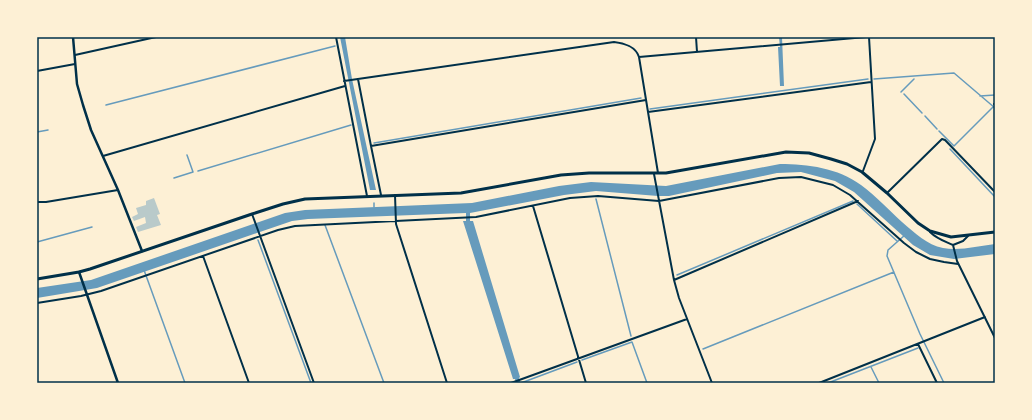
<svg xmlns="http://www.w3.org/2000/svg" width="1032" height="420" font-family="Barlow,sans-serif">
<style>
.green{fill:#b9caca}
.water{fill:#669bbc}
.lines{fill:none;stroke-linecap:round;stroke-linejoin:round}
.stream{stroke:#669bbc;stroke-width:1.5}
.minor{stroke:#003049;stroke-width:2}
.tertiary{stroke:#003049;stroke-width:2.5}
.trunk{stroke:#003049;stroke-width:3}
.neatline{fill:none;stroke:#003049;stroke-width:1.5}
</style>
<rect width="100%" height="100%" fill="#fdf0d5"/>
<!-- green -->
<path class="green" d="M154,198l6,16 -3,1 4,10 -23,7 -2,-5 10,-4 -1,-6 -11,4 -2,-4 6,-3 -2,-6 10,-3v-4z"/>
<!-- water -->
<path class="water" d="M340,37h5l7,42 24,111h-6z
M779,37h3l2,49h-4l-2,-39h2z
M780,164c28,0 58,4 81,21 15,11 28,25 41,37 13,11 25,23 41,26 17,3 35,-2 52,-4v10l-41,5 -24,-4 -17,-10 -59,-53 -19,-11 -34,-9 -24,1 -108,23h-11l-62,-5 -32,4 -94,18v8h3l47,156 -1,1 1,4 2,1h-6l-1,-4h-2l-50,-158h3v-8l-158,6 -16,2 -195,67 -60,10v-10l54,-8 194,-67 20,-3 167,-7 87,-17 32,-4 75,4z"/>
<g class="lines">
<!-- stream -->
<path class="stream" d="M874,79l80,-6 41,35
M901,92l13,-13
M904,94l18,19
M980,96l15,-1
M106,105l229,-59
M650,109l218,-30
M925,116l12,13
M939,131l15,15 39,-39
M37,132l11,-2
M374,143l267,-45
M950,149l45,48
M198,171l153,-46
M174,178l19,-6 -6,-17
M596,199l35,137
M374,203v4
M857,204l40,37
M325,225l59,158
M905,235l-17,15 -1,6 33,78 24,49
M258,240l53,143
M37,242l55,-15
M144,270l41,113
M677,275l176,-74
M994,325h1
M703,349l191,-77
M582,360l50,-18 15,41
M871,367l8,16
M521,383l56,-21
M828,383l90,-35"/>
<!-- minor -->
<path class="minor" d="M336,37l31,159
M696,37l1,15
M75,55l81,-18
M639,57l227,-20
M37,71l38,-7
M358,79l13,67
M344,81l270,-39c10,1 22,5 25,15l19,116
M994,104l1,1
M648,112l223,-30
M103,156l242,-70
M863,171l12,-32 -6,-102
M654,174l20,106 5,18 33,85
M887,193l55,-54 3,1 50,52
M381,195l-10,-49 275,-46
M395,195l1,29 51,159
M37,202h9l72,-12
M533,206l53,177
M252,214l62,169
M930,232c7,7 14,9 23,13l4,16 38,77
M953,245l10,-4 5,-5
M203,256l46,127
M674,280l184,-79
M37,303l44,-7 20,-5 177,-61 17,-4 181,-9 94,-19 28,-2 61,5 120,-23 22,-1 32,8 17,10 54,48 12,9 14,7 14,3 14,2
M918,344l19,39
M511,383l176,-64
M819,383l166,-66"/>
<!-- tertiary -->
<path class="tertiary" d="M73,37l4,47 6,21 8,25 27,60 24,61
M79,272l39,111"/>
<!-- trunk -->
<path class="trunk" d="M37,279l42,-7 11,-3 162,-55 31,-10 22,-5 156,-6 100,-18 28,-2h77l120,-21 23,1 22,6 16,5 15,8 25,21 31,30 12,8 21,6 44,-5"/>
</g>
<!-- border -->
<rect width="1032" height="420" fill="none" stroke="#fdf0d5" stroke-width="76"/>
<rect x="38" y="38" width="956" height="344" class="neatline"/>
</svg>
